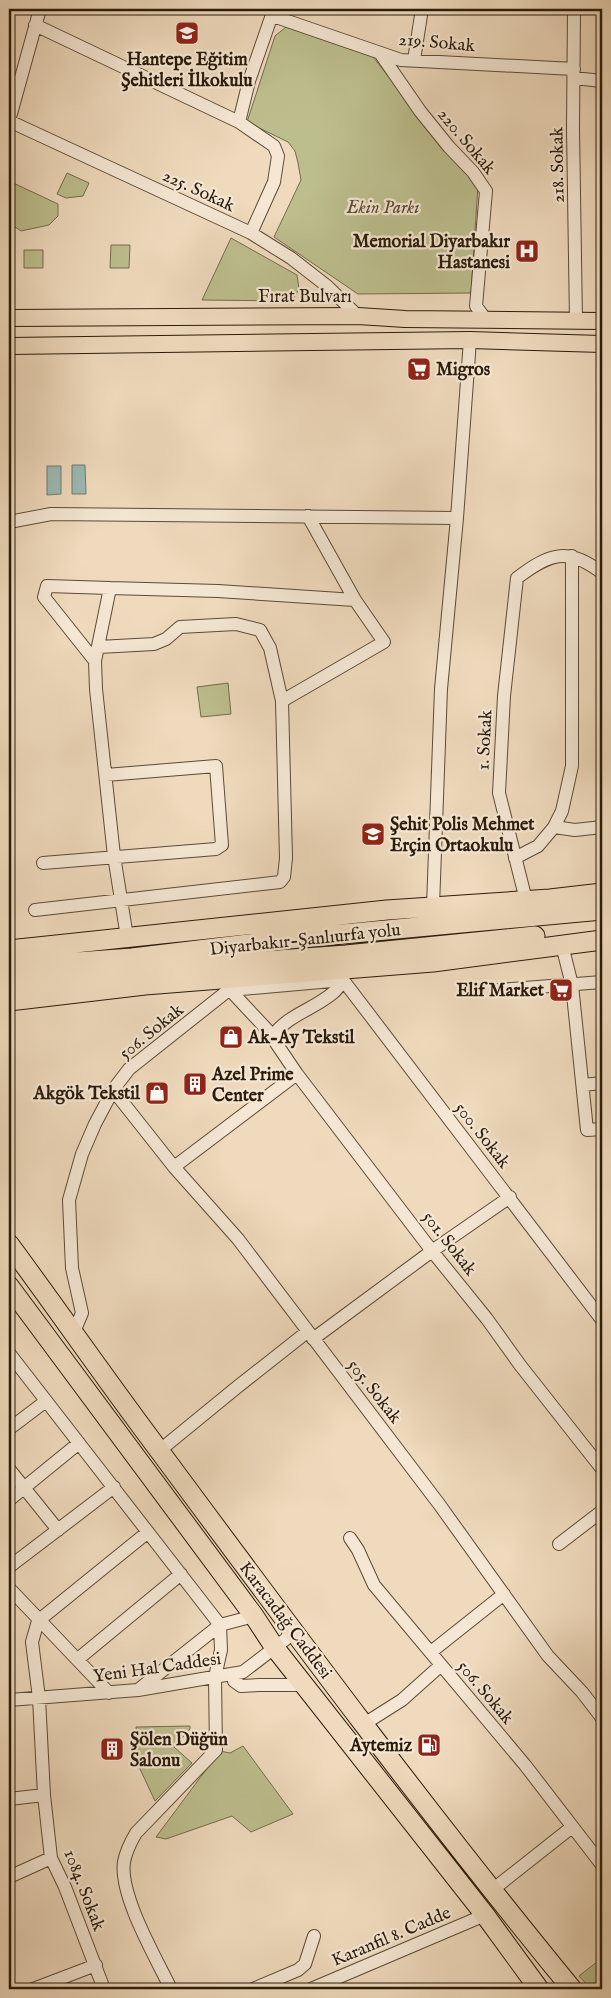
<svg xmlns="http://www.w3.org/2000/svg" width="611" height="1998" font-family="'IM FELL English',serif">
<style>
.green{fill:#bdbe8e;stroke:#746c4c}
.water{fill:#9abab3;stroke:#6d7a6f}
.lines{fill:none;stroke-linecap:round;stroke-linejoin:round}
.minor-casing{stroke:#5b4b37;stroke-width:14}
.major-casing{stroke:#2a1b0a;stroke-width:18}
.highway-casing{stroke:#2a1b0a;stroke-width:21}
.minor{stroke:#f5e7d4;stroke-width:12}
.major{stroke:#efdabd;stroke-width:16}
.highway{stroke:#efdabd;stroke-width:19}
.labels{text-anchor:middle;stroke-width:4.5;stroke-linejoin:round;paint-order:stroke}
.street-label{font-size:18px;fill:#2a1b0a;stroke:#f5e7d4}
.poi-label{font-size:18px;font-weight:bold;fill:#2a1b0a;stroke:#f5e7d4;text-anchor:start}
.park-label{font-size:18px;font-style:italic;fill:#564c32;stroke:#f5e7d4}
</style>
<rect width="100%" height="100%" fill="#efdabd"/>
<filter id="stains"><feTurbulence type="fractalNoise" baseFrequency=".004" numOctaves="4"/><feColorMatrix values="0 0 0 0 .2 0 0 0 0 .09 0 0 0 0 .02 0 0 0 .5 -.17"/></filter>
<radialGradient id="worn" r=".72"><stop offset=".6" stop-color="#630" stop-opacity="0"/><stop offset="1" stop-color="#630" stop-opacity=".3"/></radialGradient>
<!-- green -->
<path class="green" d="M286,27l87,30 94,118 11,10 -7,108 -113,1 -84,-57 27,-57 -3,-17 -3,-12 -7,-9 -41,-20 28,-86z
M67,173l22,10 -6,13 -17,2 -9,-4z
M9,181l49,23v12l-9,9 -28,6 -12,-8z
M231,238l66,37 2,14 -7,12 -90,-1z
M111,245h19l-1,23h-19z
M24,250h19v18h-19z
M228,683l3,31 -30,3 -4,-30z
M190,1726v3l-16,18 18,16 -37,38 -15,-32 -4,-42z
M243,1746l50,68 -42,18 -19,-16 -66,23 -10,-2 64,-86 10,2z
M602,1958v31h-11l-12,-13z"/>
<!-- water -->
<path class="water" d="M72,465h13l1,29h-14z
M47,466h14v28l-14,1z"/>
<g class="lines">
<!-- minor casing -->
<g class="minor-casing">
<path id="minor" d="M574,9l-1,120 3,192
M273,16l128,44 173,9
M35,25l204,97 35,24 4,10 -4,26 -23,51
M380,53l40,58 29,36 24,25 13,19 -10,115 10,14
M414,60l8,-51
M574,78l28,3
M9,121l242,112 40,25 36,28 31,30
M9,121l31,-112
M239,122l10,-41 25,-72
M9,522l42,-8 406,4
M99,647l55,-3 12,-5 14,-12 56,-3 24,6 10,18 12,53
M95,661l-51,-64 3,-11 63,2
M554,827l21,3 27,-3
M515,858l23,-12 16,-19 8,-16 10,-45v-210
M43,863l173,-14 6,-4 -6,-79 -110,9
M526,900l-27,-107 5,-97 13,-118c32,-24 50,-32 85,-5
M433,906l8,-217 16,-171 13,-178
M35,910l245,-28 4,-5 2,-19 -4,-157 102,-59 -29,-42 -47,-84
M127,937l-13,-81 -18,-167 -1,-28 15,-73 108,3 137,9
M562,945l10,40 15,145 15,-1
M342,969l1,11 259,340
M230,990l43,46 3,7 21,31 135,177 55,68 33,46 82,104
M230,990l113,-10
M499,990l103,-8
M273,1036c14,-21 42,-27 61,-44 4,-3 6,-8 9,-12
M583,1085l19,-2
M113,1090l61,77 64,72 201,265 109,152 34,36 20,26
M174,1167l123,-93
M74,1332l8,-19 -10,-45 -3,-68 13,-46 13,-30 18,-34 16,-21 106,-84
M313,1339l119,-88 78,-54
M9,1353l211,272 1,25 -6,27 1,73 -80,83c-6,10 -10,18 -12,29 -5,33 32,96 47,127
M9,1429l37,-28
M159,1451l77,-63 71,-56
M9,1469l49,61
M9,1500l70,-57
M350,1538l8,12 16,35 151,180 77,100
M559,1544l43,-33
M9,1567l105,-80
M9,1588l100,105
M431,1652l73,-58
M78,1659l103,-85
M232,1674l2,7 7,5 18,-1h38l5,-3
M138,1690l82,-65 34,-9
M9,1700l129,-10 105,-18 43,-33 6,-11
M364,1724l38,-24 38,-34
M9,1799l35,-4
M9,1877l42,-19
M491,1891l81,-64
M33,1989l63,-24
M104,1989l-39,-102 -14,-29 -7,-63 -5,-97 -7,-56 6,-21 110,-89
M253,1989l45,-19 7,-6 9,-28
M311,1989l174,-74"/>
</g>
<!-- major casing -->
<g class="major-casing">
<path id="major" d="M9,318l349,-2 47,3 197,2
M9,346l461,-6 132,4"/>
</g>
<!-- highway casing -->
<g class="highway-casing">
<path id="highway" d="M9,950l378,-40 163,-11 52,-6
M9,967l123,-9 157,-19 313,-29
M9,983l145,-14 192,-14 189,-19
M9,1001l136,-16 288,-23 169,-22
M9,1244c51,69 100,140 152,209 134,181 268,362 411,536
M9,1286l245,330 21,32 210,267 54,74"/>
</g>
<!-- minor -->
<use href="#minor" class="minor"/>
<!-- major -->
<use href="#major" class="major"/>
<!-- highway -->
<use href="#highway" class="highway"/>
</g>
<!-- icons -->
<defs>
<g id="school-square" transform="scale(1.25)"><rect x="-9" y="-9" width="18" height="18" rx="4" fill="#8f2418" stroke="#f5e7d4"/><path d="M0-5L7-2L0 1L-7-2ZM-4 1L0 2.5L4 1V4Q0 6-4 4Z" fill="#fff"/></g>
<g id="hospital-square" transform="scale(1.25)"><rect x="-9" y="-9" width="18" height="18" rx="4" fill="#8f2418" stroke="#f5e7d4"/><path d="M-5-5h3v3.5h4V-5h3V5h-3V1.5h-4V5h-3Z" fill="#fff"/></g>
<g id="supermarket-square" transform="scale(1.25)"><rect x="-9" y="-9" width="18" height="18" rx="4" fill="#8f2418" stroke="#f5e7d4"/><path d="M-6-5.5h2.5l.6 2H6L4.5 2H-2.5L-4.4-4H-6ZM-1.5 3.2a1.3 1.3 0 1 0 .1 0ZM3 3.2a1.3 1.3 0 1 0 .1 0Z" fill="#fff"/></g>
<g id="shop-square" transform="scale(1.25)"><rect x="-9" y="-9" width="18" height="18" rx="4" fill="#8f2418" stroke="#f5e7d4"/><path d="M-5-2.5h2.3a2.7 3.5 0 0 1 5.4 0H5L5.5 6h-11ZM-1.5-2.5h3a1.5 2.3 0 0 0-3 0Z" fill="#fff"/></g>
<g id="building-square" transform="scale(1.25)"><rect x="-9" y="-9" width="18" height="18" rx="4" fill="#8f2418" stroke="#f5e7d4"/><path d="M-4-6H4V6H1V3H-1V6H-4ZM-2.5-4.3h1.7v1.8h-1.7ZM.8-4.3h1.7v1.8H.8ZM-2.5-1h1.7V.8h-1.7ZM.8-1h1.7V.8H.8Z" fill="#fff"/></g>
<g id="fuel-square" transform="scale(1.25)"><rect x="-9" y="-9" width="18" height="18" rx="4" fill="#8f2418" stroke="#f5e7d4"/><path d="M-5.5-6h7V0h2V4h1.3V-2.5L3-4.5l.8-.8L6-3V5H2.5V1h-1V6h-7ZM-4.2-4.7v3.2H.2V-4.7Z" fill="#fff"/></g>
</defs>
<g fill-rule="evenodd">
<use href="#school-square" x="187" y="33"/>
<use href="#hospital-square" x="527" y="251"/>
<use href="#supermarket-square" x="419" y="369"/>
<use href="#school-square" x="373" y="834"/>
<use href="#supermarket-square" x="561" y="990"/>
<use href="#shop-square" x="231" y="1037"/>
<use href="#building-square" x="195" y="1084"/>
<use href="#shop-square" x="157" y="1093"/>
<use href="#fuel-square" x="429" y="1745"/>
<use href="#building-square" x="112" y="1749"/>
</g>
<g class="labels">
<!-- street labels -->
<g class="street-label">
<text transform="translate(437 42) rotate(5)" y="6">219. Sokak</text>
<text transform="translate(467 141) rotate(50)" y="6">220. Sokak</text>
<text transform="translate(557 165) rotate(-91)" y="6">218. Sokak</text>
<text transform="translate(199 190) rotate(25)" y="6">225. Sokak</text>
<text x="305" y="302">Fırat Bulvarı</text>
<text transform="translate(484 740) rotate(-87)" y="6">1. Sokak</text>
<text transform="translate(305 939) rotate(-6)" y="6">Diyarbakır-Şanlıurfa yolu</text>
<text transform="translate(151 1031) rotate(-39)" y="6">506. Sokak</text>
<text transform="translate(483 1135) rotate(52)" y="6">500. Sokak</text>
<text transform="translate(450 1243) rotate(52)" y="6">501. Sokak</text>
<text transform="translate(375 1391) rotate(52)" y="6">505. Sokak</text>
<text transform="translate(286 1620) rotate(53)" y="6">Karacadağ Caddesi</text>
<text transform="translate(157 1667) rotate(-8)" y="6">Yeni Hal Caddesi</text>
<text transform="translate(486 1692) rotate(50)" y="6">506. Sokak</text>
<text transform="translate(85 1890) rotate(69)" y="6">1084. Sokak</text>
<text transform="translate(391 1936) rotate(-23)" y="6">Karanfil 8. Cadde</text>
</g>
<!-- poi labels -->
<g class="poi-label">
<text x="187" y="65" text-anchor="middle">Hantepe Eğitim<tspan x="187" dy="21">Şehitleri İlkokulu</tspan></text>
<text x="510" y="247" text-anchor="end">Memorial Diyarbakır<tspan x="510" dy="21">Hastanesi</tspan></text>
<text x="436" y="375">Migros</text>
<text x="390" y="830">Şehit Polis Mehmet<tspan x="390" dy="21">Erçin Ortaokulu</tspan></text>
<text x="544" y="996" text-anchor="end">Elif Market</text>
<text x="248" y="1043">Ak-Ay Tekstil</text>
<text x="212" y="1080">Azel Prime<tspan x="212" dy="21">Center</tspan></text>
<text x="140" y="1099" text-anchor="end">Akgök Tekstil</text>
<text x="130" y="1745">Şölen Düğün<tspan x="130" dy="21">Salonu</tspan></text>
<text x="412" y="1751" text-anchor="end">Aytemiz</text>
</g>
<!-- park labels -->
<g class="park-label">
<text x="383" y="213">Ekin Parkı</text>
</g>
</g>
<!-- margin -->
<rect width="611" height="1998" fill="none" stroke="#efdabd" stroke-width="30"/>
<rect x="10" y="10" width="591" height="1978" fill="none" stroke="#2a1b0a" stroke-width="2.5"/>
<rect x="15" y="15" width="581" height="1968" fill="none" stroke="#2a1b0a"/>
<rect width="100%" height="100%" filter="url(#stains)"/>
<rect width="100%" height="100%" fill="url(#worn)"/>
</svg>
